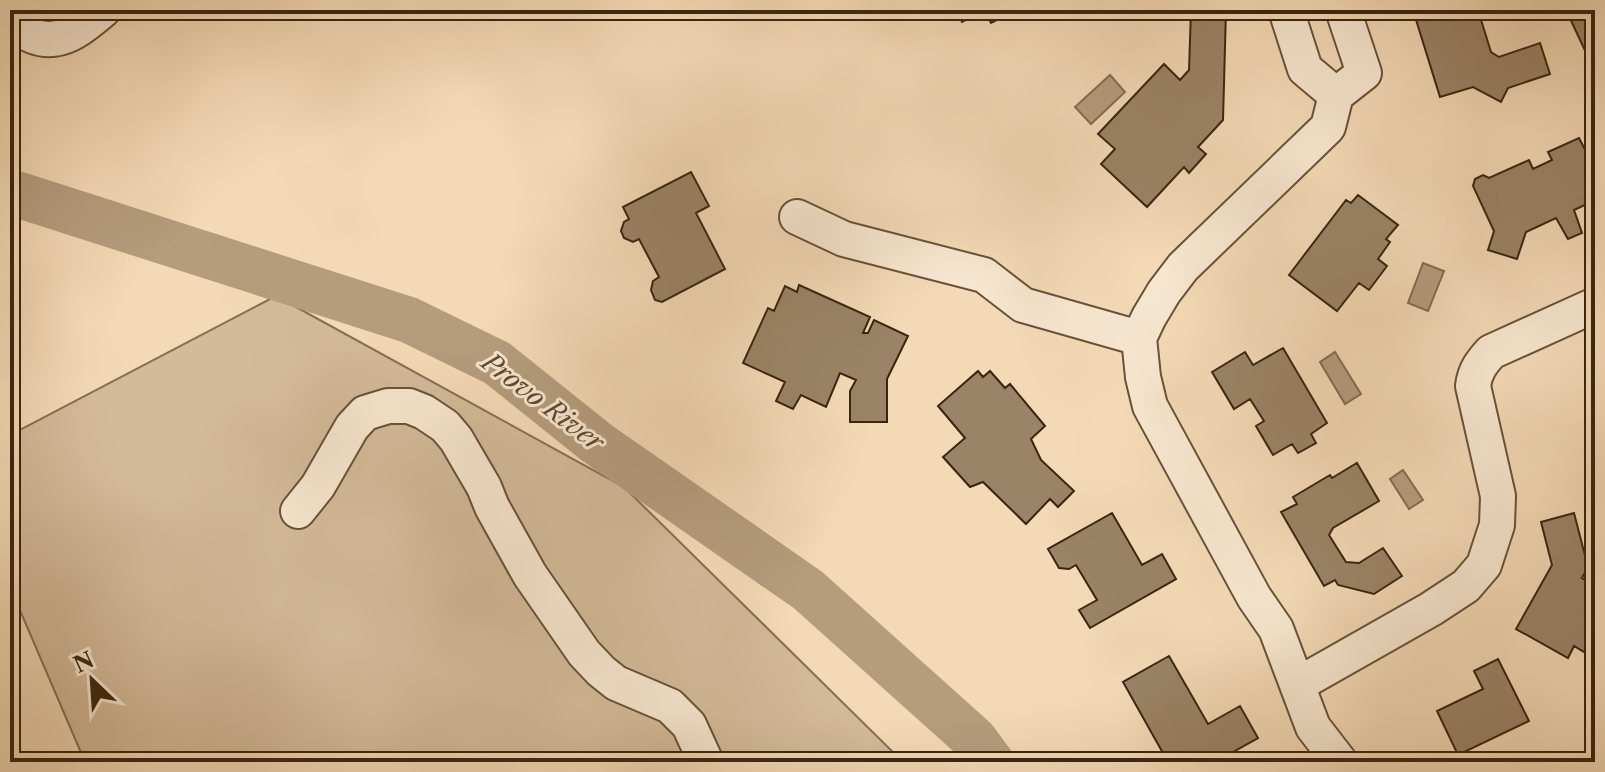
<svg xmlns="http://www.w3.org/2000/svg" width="1605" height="772" font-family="'Libre Caslon Text',serif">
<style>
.green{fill:#d3ba99;stroke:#867054;stroke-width:2}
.water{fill:#b49c7d;stroke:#836c51;stroke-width:2}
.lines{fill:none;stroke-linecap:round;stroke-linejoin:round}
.river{stroke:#b49c7d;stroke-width:46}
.building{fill:#9a8366;stroke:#392510;stroke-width:2}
.minor-casing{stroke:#685239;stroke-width:38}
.minor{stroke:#f7e6cf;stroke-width:34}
.labels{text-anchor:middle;stroke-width:6;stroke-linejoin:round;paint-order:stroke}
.water-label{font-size:26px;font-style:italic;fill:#5e4931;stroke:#f7e6cf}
</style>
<rect width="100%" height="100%" fill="#f3d9b5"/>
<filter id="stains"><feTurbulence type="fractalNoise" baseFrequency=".0025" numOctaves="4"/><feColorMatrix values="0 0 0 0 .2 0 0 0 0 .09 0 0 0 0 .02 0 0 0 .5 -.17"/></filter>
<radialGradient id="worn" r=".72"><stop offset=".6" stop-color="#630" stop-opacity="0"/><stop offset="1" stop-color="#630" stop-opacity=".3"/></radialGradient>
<!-- green -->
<path class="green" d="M276,296l348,191 279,275h-818l-75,-175v-152z"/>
<!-- water -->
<path class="water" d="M1110,75l15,17 -34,32 -16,-17z
M1423,263l21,8 -16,40 -20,-8z
M1335,352l26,42 -16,10 -25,-42z
M1403,470l20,30 -14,9 -19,-30z"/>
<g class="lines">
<!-- river -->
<path class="river" d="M10,192l399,128 88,43 100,80 211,147 166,149 17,23"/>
</g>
<!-- building -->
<path class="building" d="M956,10h61l-26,13 -6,-13 -23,12z
M1191,10h35l-3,110 -25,27 8,7 -17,19 -5,-6 -37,40 -46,-43 14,-15 -17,-15 66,-70 16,16 9,-10z
M1413,10h65l13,42 8,5 41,-14 10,31 -42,14 -7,14 -28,-15 -33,10z
M1566,10h29v44l-7,3z
M1579,138l16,31v9l-3,2 3,7v8l-8,4 2,4 -15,7 8,23 -14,6 -12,-21 -30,14 -9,27 -29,-9 6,-19 -21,-45 2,-7 8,-4 6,3 40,-18 4,9 19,-9 -4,-8z
M691,172l18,34 -13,7 29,56 -63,33 -7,-2 -4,-10 2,-9 6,-4 -20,-38 -6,3 -9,-4 -3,-7 3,-9 5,-3 -6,-12z
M1358,195l40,30 -12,14 4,3 -12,17 9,7 -18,24 -10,-7 -22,28 -48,-36 57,-75 5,3z
M799,285l71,32 -7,16h5l6,-13 34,16 -21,43v43h-37v-31l6,-11 -16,-7 -14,34 -25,-12 -8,14 -17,-8 9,-19 -42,-19 25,-55 6,3 11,-25 12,6z
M1283,348l44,75 -16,11 5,9 -18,10 -6,-9 -19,11 -17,-29 8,-5 -14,-22 -16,10 -22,-37 33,-20 8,13z
M978,371l5,6 7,-6 15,17 5,-4 35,42 -14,13 10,21 33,31 -16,16 -8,-8 -24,25 -43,-42 -13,5 -27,-30 22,-19 -27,-32z
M1357,463l22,38 -46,27 -4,7 17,27 13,1 24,-15 19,28 -28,18 -36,-9 -3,-5 -11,6 -43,-74 16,-8 -4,-7 37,-22 2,3z
M1112,513l30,52 20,-11 14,25 -86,49 -11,-18 18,-10 -21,-35 -7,4 -10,-1 -11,-19z
M1574,513l14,54 -6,11 13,7v59l-6,11 -15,-9 -6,12 -52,-29 36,-64 -11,-43z
M1169,656l39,68 32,-18 18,32 -43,24h-47l-45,-80z
M1498,659l31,62 -71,34 -21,-44 46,-22 -9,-18z"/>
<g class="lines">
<!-- minor casing -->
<g class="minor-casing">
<path id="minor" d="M1286,10l19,59 31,26
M10,23c7,4 15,10 23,13 28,11 50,-9 70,-26
M797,217l47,22 140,36 39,30 116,33
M298,511l20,-25 34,-59 13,-14 23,-7h21l15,6 21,14 11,13 28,48 8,20 38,68 54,78 17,18 15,12 54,23 19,19 17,37
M1297,685l134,-76 35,-23 18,-21 13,-40 1,-29 -25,-110c2,-15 8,-23 18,-34l104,-47
M1340,762l-27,-35 -37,-98 -22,-32 -104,-191 -7,-29 -4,-39 10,-21 15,-25 19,-25 145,-140 8,-32 28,-22 -21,-63"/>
</g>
<!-- minor -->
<use href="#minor" class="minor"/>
</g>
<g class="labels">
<!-- water labels -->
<g class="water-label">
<text transform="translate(543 402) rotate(37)" y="9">Provo River</text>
</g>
</g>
<!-- margin -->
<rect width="1605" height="772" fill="none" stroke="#f3d9b5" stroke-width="40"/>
<rect x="12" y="12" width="1581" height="748" fill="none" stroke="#392510" stroke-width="4"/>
<rect x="20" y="20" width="1565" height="732" fill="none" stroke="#392510" stroke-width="2"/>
<!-- north arrow -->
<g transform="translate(92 680) rotate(335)" stroke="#f7e6cf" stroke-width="6" paint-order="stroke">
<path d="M0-6L14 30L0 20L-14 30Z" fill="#392510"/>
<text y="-12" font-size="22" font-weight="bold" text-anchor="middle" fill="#392510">N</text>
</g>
<rect width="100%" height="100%" filter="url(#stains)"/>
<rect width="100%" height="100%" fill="url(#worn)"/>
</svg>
